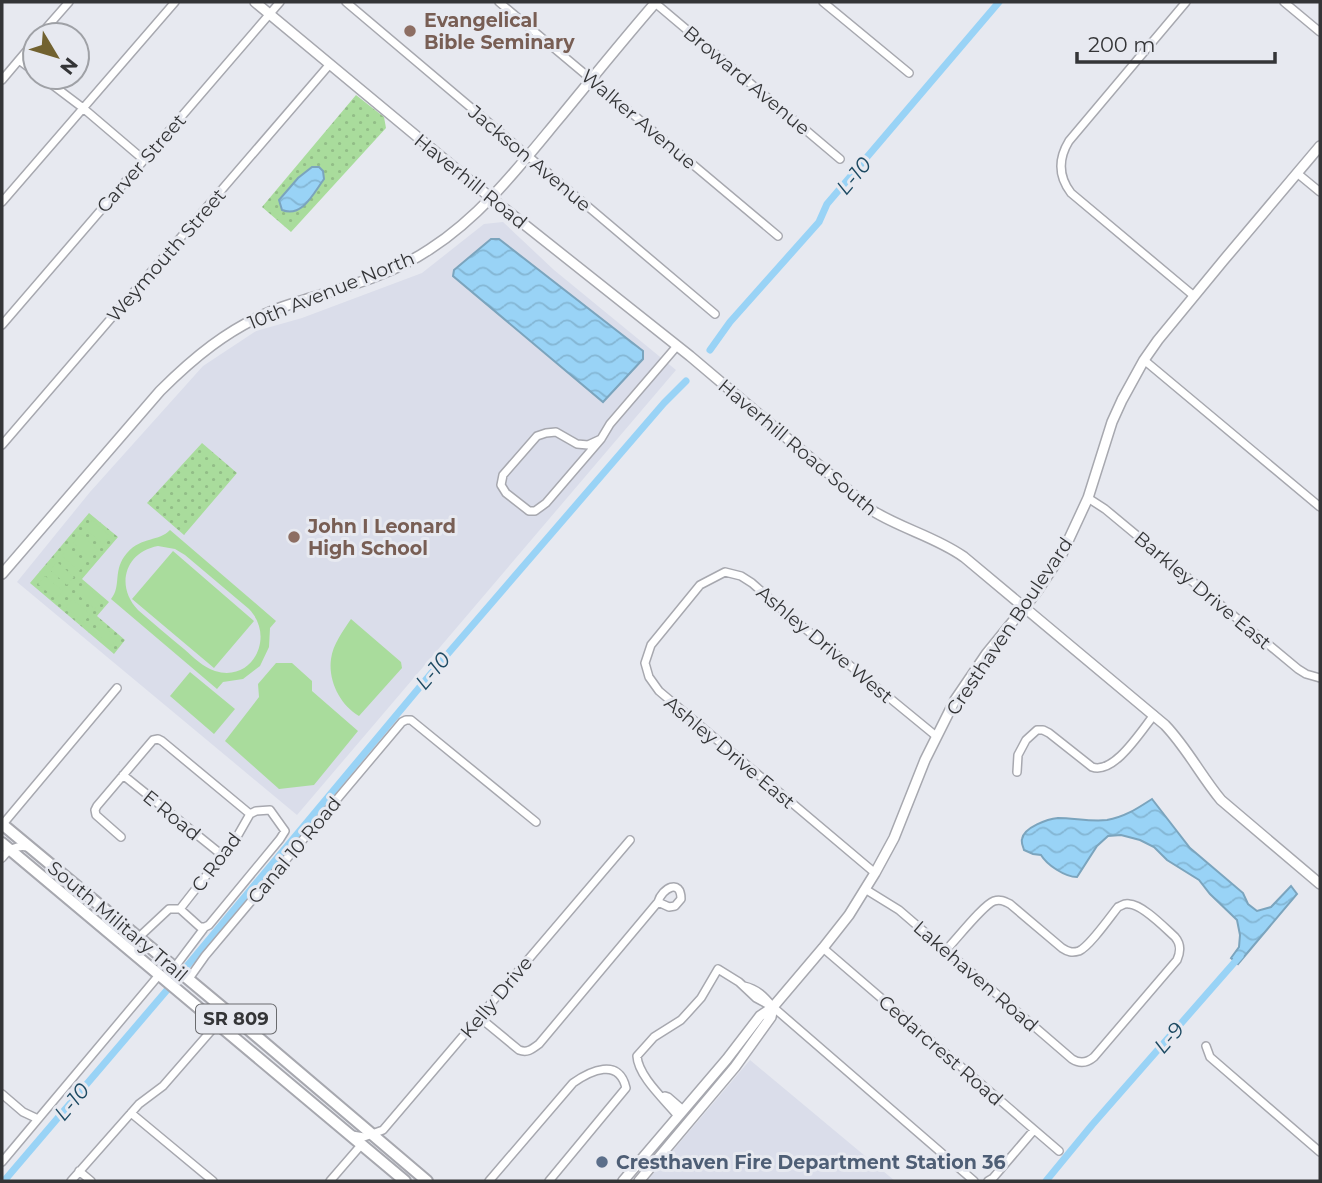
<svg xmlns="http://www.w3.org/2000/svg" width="1322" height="1183" font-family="Montserrat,sans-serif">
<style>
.built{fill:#daddea}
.grass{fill:url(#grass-dots)}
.pitch{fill:#a9dc9c;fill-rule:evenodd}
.water{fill:url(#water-waves);stroke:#7ba4bd;stroke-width:2}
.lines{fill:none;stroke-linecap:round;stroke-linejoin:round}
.canal{stroke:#99d3f6;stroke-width:7}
.minor-casing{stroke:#a7a8af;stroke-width:10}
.tertiary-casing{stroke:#a7a8af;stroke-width:12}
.primary-casing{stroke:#a7a8af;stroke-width:14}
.minor{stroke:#fff;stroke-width:7}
.tertiary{stroke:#fff;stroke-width:9}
.primary{stroke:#fff;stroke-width:10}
.education-dot{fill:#8d6e63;stroke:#e7e9f0;stroke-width:2.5}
.service-dot{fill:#5c6f8a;stroke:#e7e9f0;stroke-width:2.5}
.labels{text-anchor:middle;stroke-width:6;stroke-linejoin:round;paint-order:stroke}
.shield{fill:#e7e9f0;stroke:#6a6b6e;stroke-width:2}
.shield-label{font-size:18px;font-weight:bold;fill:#343537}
.education-label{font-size:19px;font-weight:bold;fill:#785e54;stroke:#e7e9f0;text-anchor:start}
.street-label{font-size:19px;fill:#343537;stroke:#e7e9f0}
.service-label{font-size:19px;font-weight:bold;fill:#4e5e75;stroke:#e7e9f0;text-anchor:start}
.water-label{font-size:21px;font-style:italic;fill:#1d4a62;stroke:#e7e9f0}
</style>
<defs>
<pattern id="grass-dots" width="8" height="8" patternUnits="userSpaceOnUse" patternTransform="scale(1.75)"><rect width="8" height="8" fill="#a9dc9c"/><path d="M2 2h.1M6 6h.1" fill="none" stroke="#92bd87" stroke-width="1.8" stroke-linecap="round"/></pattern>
<pattern id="water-waves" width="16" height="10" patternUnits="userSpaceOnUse" patternTransform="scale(1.75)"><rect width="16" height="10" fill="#99d3f6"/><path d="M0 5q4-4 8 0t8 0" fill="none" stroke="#84b6d4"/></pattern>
</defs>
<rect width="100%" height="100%" fill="#e7e9f0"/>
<!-- built -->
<path class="built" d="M503,222l51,48 122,100 -379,445 -280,-233 73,-90 113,-126 53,-35 46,-13 120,-45 62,-49z
M750,1060l145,121h-248z"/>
<!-- grass -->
<path class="grass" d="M356,95l28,22 2,11 -95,104 -29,-25z
M202,443l35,30 -53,62 -37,-32z
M89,513l29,24 -36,42 27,23 -12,14 28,24 -11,14 -84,-71z"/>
<!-- pitch -->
<path class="pitch" d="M92,520l18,16 -7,8 -18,-15z
M170,530l106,91 -6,7 -1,19 -9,19 -17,13 -20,3 -6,7 -106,-90c11,-13 1,-29 16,-46 15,-17 32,-11 43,-23zM158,546l17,3 10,6 64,54c27,28 3,74 -34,62 -12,-4 -22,-14 -31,-22 -16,-13 -31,-26 -46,-39 -23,-24 -13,-58 20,-64z
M80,534l18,16 -7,8 -18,-15z
M68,548l18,15 -7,8 -17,-15z
M173,551l81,70 -40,47 -82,-69z
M57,562l17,15 -7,8 -17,-15z
M45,576l18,15 -7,8 -18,-15z
M84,585l18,15 -7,9 -18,-15z
M72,599l18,15 -7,9 -17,-16z
M351,619l50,43 1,6 -43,48c-19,-11 -31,-35 -28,-57 2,-15 12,-28 20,-40z
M100,623l18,15 -7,8 -18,-15z
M276,663h16l20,18v10l46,40 -44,54 -35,4 -54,-48 34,-44 -1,-13z
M190,672l45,37 -21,25 -44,-38z"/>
<!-- water -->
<path class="water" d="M312,167h7l4,4 1,8c-11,15 -22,39 -42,31l-3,-10 19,-22z
M491,239h8l144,112v8l-40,43 -150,-126 1,-6z
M1152,799l38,49 53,45 5,11 9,7 14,-4 20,-21 6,8 -59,70 -7,-6 8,-11 1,-12 -3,-15 -27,-26 -11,-14 -32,-20 -13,-13 -14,-7 -19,-5 -13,1 -11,10 -20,31c-12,0 -30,-12 -36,-22l-8,-1 -9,-4c-1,-4 -3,-7 -2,-11 2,-12 26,-20 36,-21 16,0 33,4 49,2 18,-3 31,-12 45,-21z"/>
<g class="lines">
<!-- canal -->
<path class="canal" d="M710,350l20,-28 89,-100 8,-18 172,-202
M187,966l252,-302 225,-261 22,-22
M4,1181l163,-191
M1046,1181l46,-56 148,-169"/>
<!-- minor casing -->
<g class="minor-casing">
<path id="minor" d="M346,2l369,312
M499,2l279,234
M654,2l186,157
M823,2l86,71
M1186,2l-117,139c-11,18 -11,35 2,52l123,103
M1284,2l36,30
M40,35l29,-33
M19,60l16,12
M42,77l41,31 61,52
M2,80l33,-39
M1297,173l23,19
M2,202l173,-200
M2,325l278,-323
M1144,360l176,147
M601,439l-55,64 -11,8h-6l-23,-18 -5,-8 2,-10 34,-39 9,-3 10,-1 21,12 11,1 13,-6 9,-15 67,-78
M2,445l328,-381
M1088,498l17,11 193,160 8,5 14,4
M1017,772l1,-17 8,-15 11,-10h6l6,3 43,34c22,8 49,-36 62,-52
M123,775l99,80
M3,824l114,-136
M121,837l-25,-22 -1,-5 2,-4 56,-66 5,-1 4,2 88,73 6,-3 14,-1 15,21 -5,8 -71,86 -4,2 -31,41
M2,858c7,-9 14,-13 26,-11
M875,873l-216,-182 -10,-14 -4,-14 6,-18 49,-60 25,-13 16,4 11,7 34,30 150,123
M865,889l34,21 173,149c8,5 15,4 22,-2l83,-97c4,-9 4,-16 -2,-23 -10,-9 -33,-33 -46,-33 -5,-1 -6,1 -11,3 -8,10 -29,40 -39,44 -7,2 -11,1 -17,-3l-52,-44c-6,-3 -10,-5 -16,-3 -11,4 -38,39 -48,49
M180,909l58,-74 12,-21
M180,909l20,18h5
M138,938l31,-29h11
M823,948l236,203
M188,980l17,-24 197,-234 4,-2h5l125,102
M744,986c13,3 20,10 29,21l201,174
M479,1017l40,33c8,3 12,0 20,-6l119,-142c4,-14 23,-24 23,-3l-6,7 -6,1 -11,-5
M1206,1046l4,11 110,95
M2,1094l21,18 15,7
M665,1096l3,1 15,13
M131,1113l82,68
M678,1116c-13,-16 -40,-40 -41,-60l17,-19 27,-17 20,-22 17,-29 21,13 17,16 13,7
M352,1135l12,2 19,-7 247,-290
M2,1162l157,-187
M79,1171l12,10
M71,1181l68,-77 24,-18 54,-62 12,-3 9,1
M330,1181l32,-37
M489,1181l84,-98c17,-12 46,-26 53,5l-77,93
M988,1181l5,-3 41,-48"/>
</g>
<!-- tertiary casing -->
<g class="tertiary-casing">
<path id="tertiary" d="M255,2l236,196 199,158 183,155c29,18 63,26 91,46l201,168c22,23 36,51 56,75l99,84
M2,574l158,-183c33,-33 68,-62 112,-80 11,-5 23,-8 35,-12 42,-13 86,-25 123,-50 51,-33 89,-82 127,-128 33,-40 65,-80 99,-119
M623,1181l104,-122 33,-43 13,-9 50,-59 26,-33 26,-42 19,-35 31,-78 30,-60 32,-47 49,-60 26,-39 26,-56 24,-76 10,-22 22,-40 14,-20 65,-79 97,-115
M639,1181l96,-114 36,-50 2,-10"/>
</g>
<!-- primary casing -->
<g class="primary-casing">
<path id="primary" d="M2,824l239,199 186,158
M2,843l403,338"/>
</g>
<!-- minor -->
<use href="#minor" class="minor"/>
<!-- tertiary -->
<use href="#tertiary" class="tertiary"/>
<!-- primary -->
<use href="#primary" class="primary"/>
</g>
<!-- markers -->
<g class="education-dot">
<circle cx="410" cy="31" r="7"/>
<circle cx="294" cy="537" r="7"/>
</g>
<circle class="service-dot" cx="602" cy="1162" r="7"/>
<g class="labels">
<!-- shield labels -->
<rect class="shield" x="196" y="1004.5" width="80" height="29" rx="5"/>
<g class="shield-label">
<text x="236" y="1025">SR 809</text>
</g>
<!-- education labels -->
<g class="education-label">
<text x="424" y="27">Evangelical<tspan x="424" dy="22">Bible Seminary</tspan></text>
<text x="308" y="533">John I Leonard<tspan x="308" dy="22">High School</tspan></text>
</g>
<!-- street labels -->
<g class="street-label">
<text transform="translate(747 80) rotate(40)" y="7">Broward Avenue</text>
<text transform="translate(639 119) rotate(40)" y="7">Walker Avenue</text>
<text transform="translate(530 158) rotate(40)" y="7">Jackson Avenue</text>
<text transform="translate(141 163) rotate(-49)" y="7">Carver Street</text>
<text transform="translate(471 181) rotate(39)" y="7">Haverhill Road</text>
<text transform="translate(166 255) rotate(-49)" y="7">Weymouth Street</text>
<text transform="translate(331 290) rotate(-22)" y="7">10th Avenue North</text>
<text transform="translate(798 447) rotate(40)" y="7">Haverhill Road South</text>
<text transform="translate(1203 590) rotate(40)" y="7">Barkley Drive East</text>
<text transform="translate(1009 626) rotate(-56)" y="7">Cresthaven Boulevard</text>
<text transform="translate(825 644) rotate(40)" y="7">Ashley Drive West</text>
<text transform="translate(730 752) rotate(40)" y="7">Ashley Drive East</text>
<text transform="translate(172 815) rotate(39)" y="7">E Road</text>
<text transform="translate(294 850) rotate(-50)" y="7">Canal 10 Road</text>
<text transform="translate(216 862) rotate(-53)" y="7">C Road</text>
<text transform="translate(118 921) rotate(40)" y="7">South Military Trail</text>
<text transform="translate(976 976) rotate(41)" y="7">Lakehaven Road</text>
<text transform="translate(496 997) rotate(-50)" y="7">Kelly Drive</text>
<text transform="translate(941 1050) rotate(41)" y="7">Cedarcrest Road</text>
</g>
<!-- service labels -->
<g class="service-label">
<text x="616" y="1169">Cresthaven Fire Department Station 36</text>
</g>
<!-- water labels -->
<g class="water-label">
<text transform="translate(854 176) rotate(-50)" y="7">L-10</text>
<text transform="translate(433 671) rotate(-50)" y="7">L-10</text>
<text transform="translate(1169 1038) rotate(-49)" y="7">L-9</text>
<text transform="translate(72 1102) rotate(-50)" y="7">L-10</text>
</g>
</g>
<!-- border -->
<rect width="1322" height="1183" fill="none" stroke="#343537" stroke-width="7"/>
<!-- north arrow -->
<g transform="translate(56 56) rotate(128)"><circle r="33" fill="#e7e9f0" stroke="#9fa1a6" stroke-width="2"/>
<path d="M0-5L12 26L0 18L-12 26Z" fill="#726230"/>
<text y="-10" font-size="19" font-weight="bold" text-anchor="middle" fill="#343537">N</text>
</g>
<!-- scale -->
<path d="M1077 52v10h198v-10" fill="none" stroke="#343537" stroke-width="3.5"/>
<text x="1088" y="52" font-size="21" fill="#343537" stroke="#e7e9f0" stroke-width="5" paint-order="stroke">200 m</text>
</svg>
